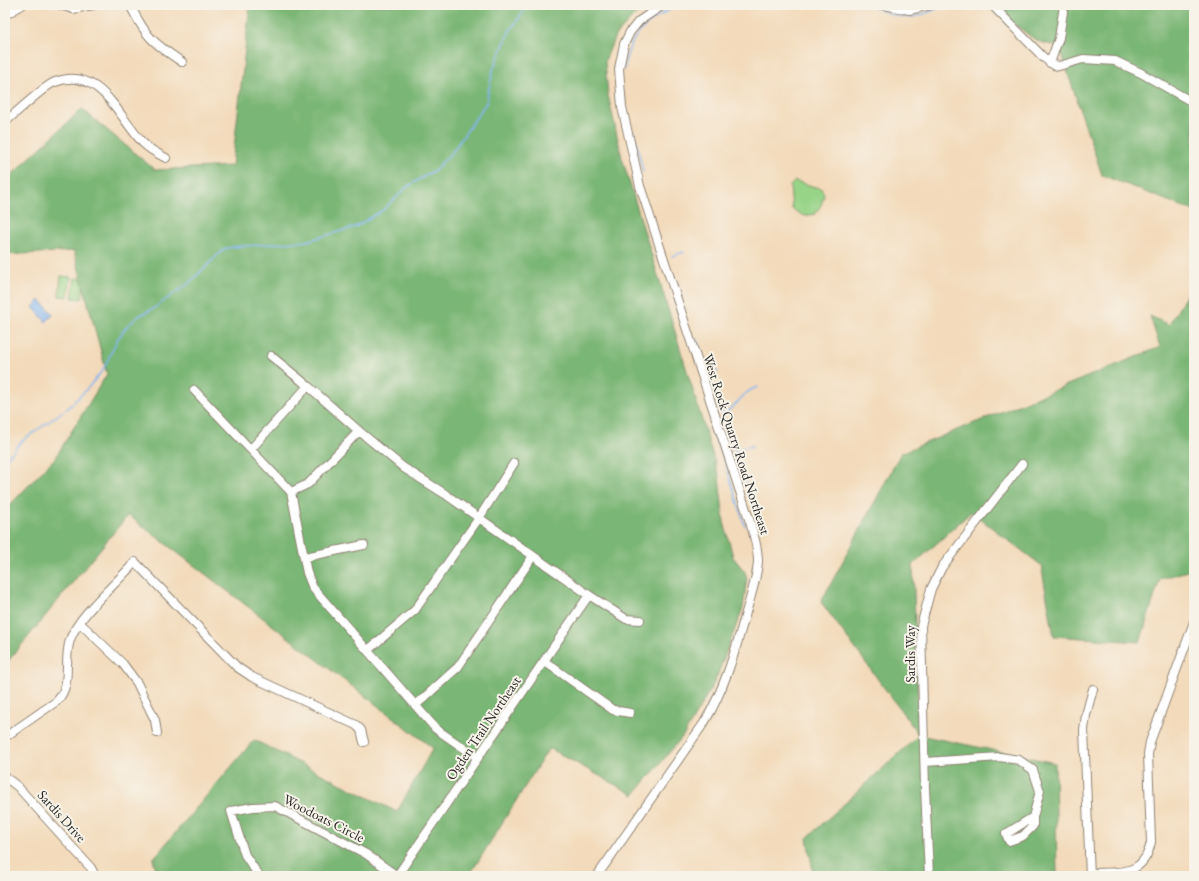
<svg xmlns="http://www.w3.org/2000/svg" width="1199" height="881" font-family="'EB Garamond',serif">
<style>
.green{fill:#98d488;stroke:#62805a}
.forest{fill:#7ab674;stroke:#527050}
.water{fill:#83b6f0;stroke:#57708e}
.lines{fill:none;stroke-linecap:round;stroke-linejoin:round}
.stream{stroke:#83b6f0;stroke-width:1.5}
.minor-casing{stroke:#8f8272;stroke-width:10}
.minor{stroke:#fff;stroke-width:8}
.labels{text-anchor:middle;stroke-width:4;stroke-linejoin:round;paint-order:stroke}
.street-label{font-size:14px;fill:#2b2b2b;stroke:#f7f3e8}
</style>
<rect width="100%" height="100%" fill="#f7f3e8"/>
<filter id="ink" filterUnits="userSpaceOnUse"><feTurbulence type="fractalNoise" baseFrequency=".025" numOctaves="2"/><feDisplacementMap in="SourceGraphic" scale="8" xChannelSelector="R" yChannelSelector="G"/><feConvolveMatrix kernelMatrix="1 2 1 2 8 2 1 2 1" color-interpolation-filters="sRGB"/></filter>
<filter id="wash" filterUnits="userSpaceOnUse"><feTurbulence type="fractalNoise" baseFrequency=".012" numOctaves="4" result="noise"/><feDisplacementMap in="SourceGraphic" scale="16" xChannelSelector="R" yChannelSelector="G"/><feGaussianBlur stdDeviation="0.9" result="paint"/><feColorMatrix in="noise" values="0 0 0 0 0 0 0 0 0 0 0 0 0 0 0 0 0 1.4 0 .05"/><feComposite in="paint" operator="in"/></filter>
<g filter="url(#wash)">
<rect width="100%" height="100%" fill="#f3daba"/>
<!-- green -->
<path class="green" d="M795,181l27,8 2,6 -3,10 -6,9 -11,2 -12,-7 -2,-23z
M61,276l10,1 -3,20 -9,-1z
M75,278l9,1 -2,20 -10,-1z"/>
<!-- forest -->
<path class="forest" d="M250,5h399l-15,11 -19,20 -10,25 3,34 14,63 97,318 5,46 9,35 12,15 2,6 -4,30 -28,73 -31,54 -50,60 -85,-47 -80,128h-311l-5,-17 101,-119 143,72 36,-64 -305,-233 -123,150v-155l50,-52 52,-84 -33,-123 -69,4v-74l77,-72 73,61 77,-4z
M988,5h206v206l-92,-36 -43,-128 -22,-6z
M1194,282v287l-34,10 -20,63 -86,-6 -13,-71 -70,-53 -58,53 6,170 136,28 2,113h-243l-7,-38 112,-103 -98,-133 80,-149 259,-106 -10,-31 19,9z"/>
<!-- water -->
<path class="water" d="M40,300l13,14 -7,8 -13,-15z"/>
<g class="lines">
<!-- stream -->
<path class="stream" d="M869,5c33,15 43,17 75,0
M624,70c4,-36 24,-50 55,-65
M634,132l9,40
M672,256l12,-4
M697,340l58,172
M709,372l6,-2 3,2
M722,414c17,-7 18,-22 36,-27
M714,436l10,23 21,67
M735,450l17,-4
M5,460l17,-19 47,-34 18,-18 16,-19 14,-30 10,-14 12,-10 15,-8 34,-24 36,-35 8,-2 75,-6 48,-14 28,-17 24,-23 29,-18 17,-18 33,-48 7,-33 16,-38 19,-27"/>
</g>
</g>
<g filter="url(#ink)">
<g class="lines">
<!-- minor casing -->
<g class="minor-casing">
<path id="minor" d="M60,5l13,4 20,-4
M130,5c16,32 22,37 52,57
M884,5l25,5 22,-5
M992,5l52,53 10,7 5,1 24,-7 32,2 26,12 53,30
M5,15l17,-10
M1050,63l9,-25 5,-33
M5,122c10,-8 40,-37 50,-40 45,-17 64,36 88,61 7,7 15,11 23,15
M194,390l97,102 16,81 6,15 123,141 42,29
M359,431l45,37 41,26 144,101 37,24 14,1
M251,449l57,-63 -37,-30
M291,492l17,-8 51,-53 -51,-45
M305,557l59,-12
M80,623l43,41 14,19 18,37 2,13
M368,650l47,-40 64,-92 35,-55
M544,661l69,49 17,3
M416,705l42,-38 75,-111
M5,737l52,-36c16,-17 6,-40 13,-61 8,-25 47,-57 65,-78l102,105 15,10 104,48 5,5 3,12
M925,762l75,-5 19,3 14,10 7,21 -7,26 -27,17 3,7 14,-5 10,-10v-9
M5,777l12,9 74,82 4,8
M1090,873c29,-1 54,4 61,-31l-3,-88 2,-12 44,-120
M259,876l-14,-21 -14,-44 22,-4 22,-1 91,48 31,22
M397,876l192,-281
M597,876l107,-153c21,-34 32,-75 43,-114 5,-16 10,-32 11,-48 0,-13 -4,-26 -8,-39l-110,-336 -18,-79 -3,-38 5,-25 6,-12 9,-11 24,-16
M929,876l-4,-88 -4,-162 10,-37 11,-22 80,-103
M1090,876l-6,-146 2,-15 7,-26"/>
</g>
<!-- minor -->
<use href="#minor" class="minor"/>
</g>
</g>
<g class="labels">
<!-- street labels -->
<g class="street-label">
<text transform="translate(737 444) rotate(72)" y="5">West Rock Quarry Road Northeast</text>
<text transform="translate(910 654) rotate(-90)" y="5">Sardis Way</text>
<text transform="translate(483 728) rotate(-56)" y="5">Ogden Trail Northeast</text>
<text transform="translate(62 816) rotate(48)" y="5">Sardis Drive</text>
<text transform="translate(324 818) rotate(27)" y="5">Woodoats Circle</text>
</g>
</g>
<!-- margin -->
<rect width="1199" height="881" fill="none" stroke="#f7f3e8" stroke-width="20"/>
</svg>
